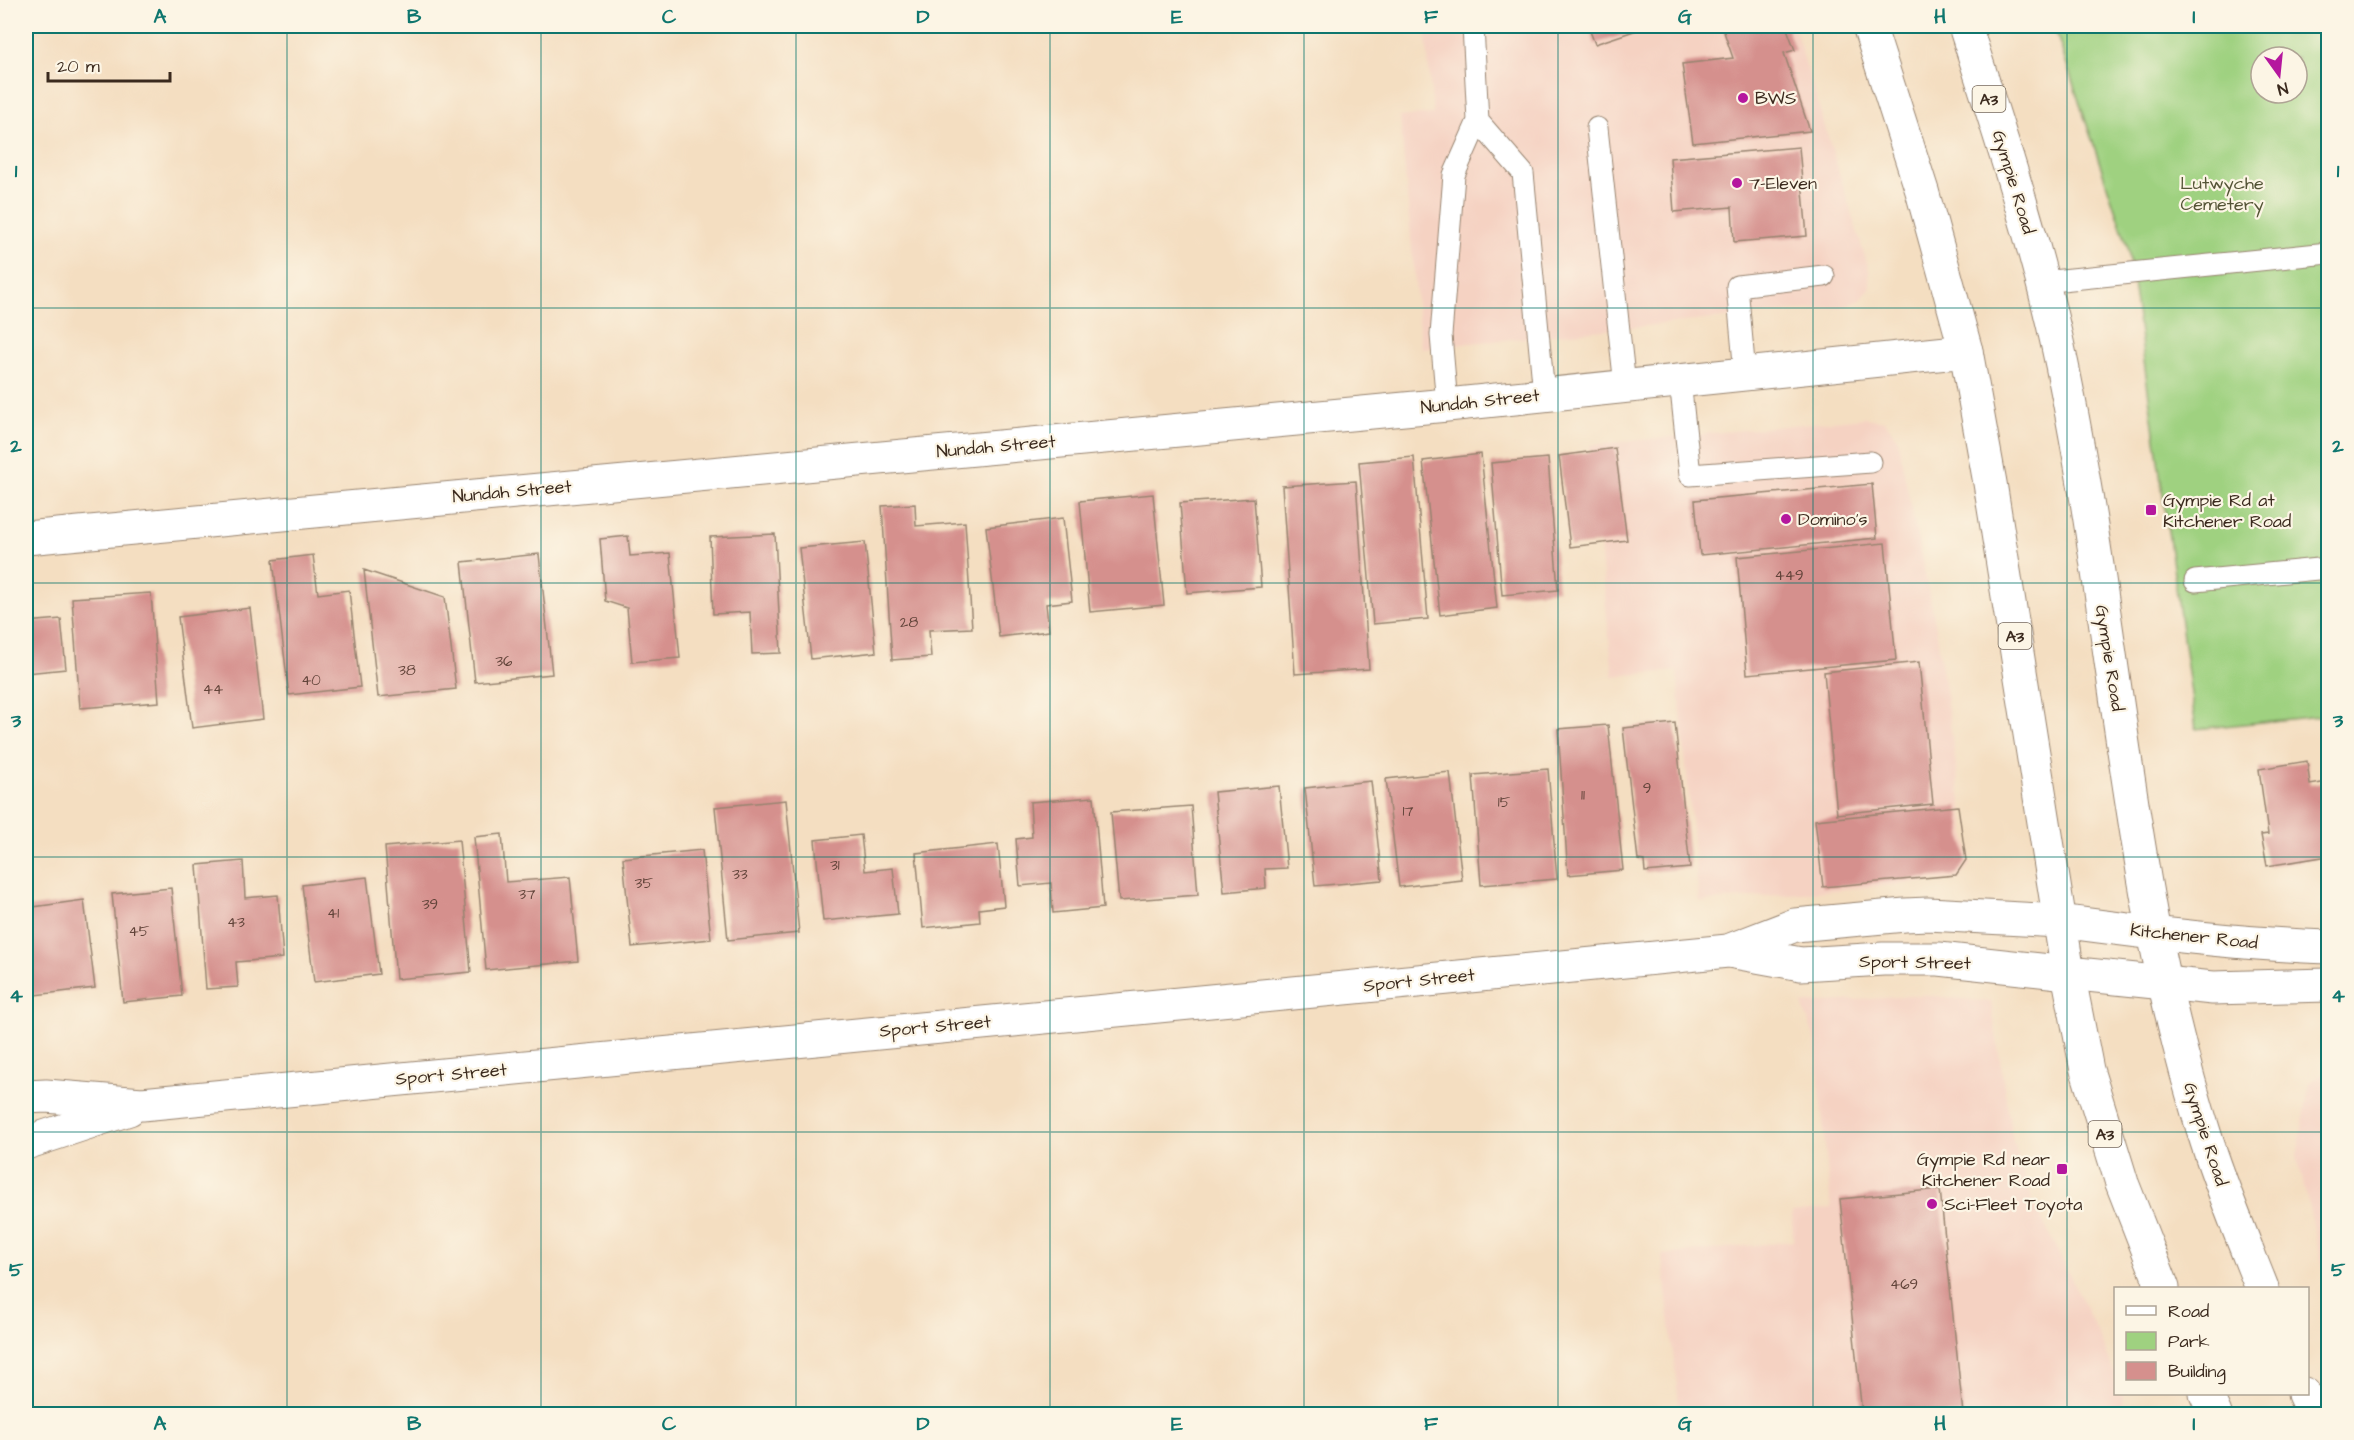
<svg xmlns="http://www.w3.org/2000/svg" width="2354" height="1440" font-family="'Architects Daughter',sans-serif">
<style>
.built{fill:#f5d2c2}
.green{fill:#9fd180;stroke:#6d7e4f;stroke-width:1.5;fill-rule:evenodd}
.building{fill:#d5908d}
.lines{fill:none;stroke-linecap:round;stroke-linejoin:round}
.service-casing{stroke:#988470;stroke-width:23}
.minor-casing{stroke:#988470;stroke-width:35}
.tertiary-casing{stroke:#988470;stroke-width:35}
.trunk-casing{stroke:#988470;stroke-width:35}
.service{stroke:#fff;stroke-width:21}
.minor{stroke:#fff;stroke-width:33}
.tertiary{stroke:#fff;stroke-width:33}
.trunk{stroke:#fff;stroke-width:33}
.grid{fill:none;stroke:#0f766e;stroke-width:1.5;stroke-opacity:0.55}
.poi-dot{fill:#b5179e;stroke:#fcf5e5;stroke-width:2}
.labels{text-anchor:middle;stroke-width:4.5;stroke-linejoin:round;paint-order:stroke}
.number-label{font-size:15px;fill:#62443a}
.shield{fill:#fcf5e5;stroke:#75675a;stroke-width:1.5}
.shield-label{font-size:16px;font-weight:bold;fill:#3b2a1e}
.poi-label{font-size:18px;fill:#3b2a1e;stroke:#fcf5e5;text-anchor:start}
.street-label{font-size:18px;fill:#3b2a1e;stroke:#fcf5e5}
.park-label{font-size:18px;fill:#545436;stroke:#fcf5e5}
.neatline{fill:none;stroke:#0f766e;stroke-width:2}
.grid-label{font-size:20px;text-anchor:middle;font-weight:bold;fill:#0f766e}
</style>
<rect width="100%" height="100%" fill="#fcf5e5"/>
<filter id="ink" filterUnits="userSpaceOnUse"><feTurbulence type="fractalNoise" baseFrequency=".0167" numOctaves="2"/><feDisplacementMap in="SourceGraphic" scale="12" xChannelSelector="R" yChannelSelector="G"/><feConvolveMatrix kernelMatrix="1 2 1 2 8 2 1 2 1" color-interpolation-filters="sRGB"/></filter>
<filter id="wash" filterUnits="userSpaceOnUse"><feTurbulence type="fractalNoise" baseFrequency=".008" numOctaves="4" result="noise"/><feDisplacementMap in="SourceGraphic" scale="24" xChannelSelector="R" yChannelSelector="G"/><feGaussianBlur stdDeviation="1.35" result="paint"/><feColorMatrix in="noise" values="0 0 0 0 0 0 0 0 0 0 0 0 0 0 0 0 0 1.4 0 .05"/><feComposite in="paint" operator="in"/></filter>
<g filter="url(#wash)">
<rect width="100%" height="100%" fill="#f4dec1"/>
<!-- built -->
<path class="built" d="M1425,26h369l75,244 1,18 -9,12 -16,6 -424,42 -21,-231 33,-3z
M1865,418l20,3 12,17 40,195 33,231 -10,15 -261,23 -22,-231 -64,5 -23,-231z
M1924,995l67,7 21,135 20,62 65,132 18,43 1,20h7l-1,20h-442l-18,-159 131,-14 -1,-29 39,-4 -16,-169 -13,-35z
M2328,1071v218l-31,-133 13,-74z"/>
<!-- green -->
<path class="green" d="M2054,26h274v689l-132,14 -68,-481zM2261,57h36v36h-36z"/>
<g id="blocks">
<!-- building -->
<path class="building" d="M1588,26h61l-54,18z
M1722,26h64l9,24 -11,3 26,78 -117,12 -11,-79 51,-6z
M1799,147l8,89 -73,6 -2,-35 -58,5 -4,-54z
M1615,448l12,92 -57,7 -11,-91z
M1481,454l16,154 -57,7 -17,-154z
M1414,457l14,162 -55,5 -14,-162z
M1548,458l10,132 -56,5 -11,-132z
M1356,481l13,188 -74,5 -13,-188z
M1872,484l5,54 -177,17 -5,-55z
M1153,494l11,111 -74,7 -10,-111z
M1254,498l7,89 -74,6 -7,-90z
M915,504l1,22 49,-4 7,106 -43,2 2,27 -39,3 -10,-154z
M1063,518l9,83 -26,3 3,27 -50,6 -13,-110z
M775,534l6,119 -29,1 -2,-42 -37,2 -3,-77z
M628,536l2,20 40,-3 10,105 -48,4 -5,-54 -22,-7 -5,-62z
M865,542l11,110 -65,7 -12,-111z
M1885,543l11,117 -149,14 -10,-117z
M539,554l13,120 -77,8 -13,-120z
M313,555l5,39 31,-4 11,97 -71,8 -16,-135z
M364,570l81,27 11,92 -78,8z
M151,593l8,109 -79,6 -8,-110z
M250,608l13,111 -71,9 -14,-111z
M61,619l5,50 -40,4v-51z
M1919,662l14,142 -96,10 -13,-142z
M1675,723l15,145 -45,4 -1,-11 -6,-1 -15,-132z
M1608,725l15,145 -55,5 -10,-146z
M2307,761l3,24 18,-3v74l-61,10 -6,-31 7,-1 -9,-65z
M1548,769l9,110 -76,6 -8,-110z
M1450,772l12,108 -63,7 -13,-108z
M1371,781l11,99 -67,6 -10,-98z
M1279,786l8,82 -22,1 1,19 -42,4 -10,-100z
M1094,797l9,111 -50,5 -2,-30 -31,3 -4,-47 16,-2 -2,-35z
M786,800l13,133 -71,7 -13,-133z
M1191,806l7,89 -79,6 -8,-89z
M1958,806l8,54 -10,15 -133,12 -8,-67z
M502,834l4,48 64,-5 8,84 -92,9 -12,-133z
M861,835l4,36 28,-3 5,46 -75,7 -8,-81z
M459,840l12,132 -75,7 -11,-132z
M998,844l6,62 -25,3 1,13 -57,6 -7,-75z
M702,850l9,89 -79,8 -9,-89z
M243,861l2,37 33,-3 5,63 -47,4 2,25 -32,2 -9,-124z
M367,877l12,97 -65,8 -12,-97z
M171,888l11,108 -59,6 -11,-108z
M84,900l11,88 -69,8v-88z
M1940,1189l23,225h-101l-22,-215z"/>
</g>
</g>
<g filter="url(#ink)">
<use href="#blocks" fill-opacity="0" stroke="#988470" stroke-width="1.5"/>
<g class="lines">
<!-- service casing -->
<g class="service-casing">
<path id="service" d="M1473,26l5,95 45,52 21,221
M1597,128l28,258
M2042,282l286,-29
M1745,374l-8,-88 87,-10
M1680,380l10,95 181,-13
M1447,405l-6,-70 13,-160 24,-54
M2195,581l133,-13"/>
</g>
<!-- minor casing -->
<g class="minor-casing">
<path id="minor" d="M26,538l1421,-133 519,-54
M1729,951l72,13 82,-5h56l129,14
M26,1097l20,-1 96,8 1586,-153 67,-26 110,-10 23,-1 132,7
M26,1143l103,-34"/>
</g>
<!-- tertiary casing -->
<g class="tertiary-casing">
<path id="tertiary" d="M2060,921c89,12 179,23 268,26
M2068,973l145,15 115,-3"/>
</g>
<!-- trunk casing -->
<g class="trunk-casing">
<path id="trunk" d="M1869,26l53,165 44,160 24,132 78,490 19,97 35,113 41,105
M1965,26c36,112 73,223 97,339 39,187 56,379 92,568 14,70 31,141 53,209 16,49 36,98 55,146
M2206,1394l9,20
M2304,1394l9,20"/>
</g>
<!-- service -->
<use href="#service" class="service"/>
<!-- minor -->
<use href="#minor" class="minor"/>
<!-- tertiary -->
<use href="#tertiary" class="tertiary"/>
<!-- trunk -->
<use href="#trunk" class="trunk"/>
</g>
</g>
<!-- grid -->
<path class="grid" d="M287,26v1388M541,26v1388M796,26v1388M1050,26v1388M1304,26v1388M1558,26v1388M1813,26v1388M2067,26v1388M26,308h2302M26,583h2302M26,857h2302M26,1132h2302"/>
<!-- markers -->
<g class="poi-dot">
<circle cx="1743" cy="98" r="6"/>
<circle cx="1737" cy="183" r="6"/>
<rect x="2145" y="504" width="12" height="12" rx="3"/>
<circle cx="1786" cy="519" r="6"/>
<rect x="2056" y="1163" width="12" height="12" rx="3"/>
<circle cx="1932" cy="1204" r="6"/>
</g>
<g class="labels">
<!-- number labels -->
<g class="number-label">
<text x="1789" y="580">449</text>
<text x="909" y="627">28</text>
<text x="504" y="666">36</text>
<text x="407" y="675">38</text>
<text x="311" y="685">40</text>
<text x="213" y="694">44</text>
<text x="1647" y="793">9</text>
<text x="1583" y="800">11</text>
<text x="1504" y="807">15</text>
<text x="1408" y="816">17</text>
<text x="835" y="870">31</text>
<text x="740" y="879">33</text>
<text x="644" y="888">35</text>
<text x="527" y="899">37</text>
<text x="430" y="909">39</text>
<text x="333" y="918">41</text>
<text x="236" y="927">43</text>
<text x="139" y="936">45</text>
<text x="1904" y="1289">469</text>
</g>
<!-- shield labels -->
<g class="shield">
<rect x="1972.5" y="86" width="33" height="26" rx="4.5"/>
<rect x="1998.5" y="623" width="33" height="26" rx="4.5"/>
<rect x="2088.5" y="1121" width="33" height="26" rx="4.5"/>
</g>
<g class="shield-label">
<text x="1989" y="105">A3</text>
<text x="2015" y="642">A3</text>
<text x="2105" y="1140">A3</text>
</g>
<!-- poi labels -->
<g class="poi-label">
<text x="1755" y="104">BWS</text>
<text x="1749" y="189">7-Eleven</text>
<text x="2163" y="506">Gympie Rd at<tspan x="2163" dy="21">Kitchener Road</tspan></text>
<text x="1798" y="525">Domino's</text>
<text x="2050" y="1165" text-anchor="end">Gympie Rd near<tspan x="2050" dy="21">Kitchener Road</tspan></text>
<text x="1944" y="1210">Sci-Fleet Toyota</text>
</g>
<!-- street labels -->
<g class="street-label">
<text transform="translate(2014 182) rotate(73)" y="6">Gympie Road</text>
<text transform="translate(1480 401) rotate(-6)" y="6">Nundah Street</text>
<text transform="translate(996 446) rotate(-5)" y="6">Nundah Street</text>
<text transform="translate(512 491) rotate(-5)" y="6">Nundah Street</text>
<text transform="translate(2110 658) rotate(81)" y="6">Gympie Road</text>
<text transform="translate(2194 936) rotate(6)" y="6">Kitchener Road</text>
<text transform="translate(1915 962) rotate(1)" y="6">Sport Street</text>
<text transform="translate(1419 980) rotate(-6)" y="6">Sport Street</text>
<text transform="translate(935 1026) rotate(-5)" y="6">Sport Street</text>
<text transform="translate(451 1074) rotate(-5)" y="6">Sport Street</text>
<text transform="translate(2206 1134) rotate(72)" y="6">Gympie Road</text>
</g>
<!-- park labels -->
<g class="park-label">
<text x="2222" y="189">Lutwyche<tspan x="2222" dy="21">Cemetery</tspan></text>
</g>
</g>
<!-- margin -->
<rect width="2354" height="1440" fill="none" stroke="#fcf5e5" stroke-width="66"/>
<!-- legend -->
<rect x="2114" y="1287" width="195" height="108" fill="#fcf5e5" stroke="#afa495" stroke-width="1.5"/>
<rect x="2126" y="1306" width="30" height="9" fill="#ffffff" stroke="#afa495" stroke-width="1.5"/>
<text x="2168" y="1317" font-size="18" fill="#3b2a1e">Road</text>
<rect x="2126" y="1332" width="30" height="18" fill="#9fd180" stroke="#afa495" stroke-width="1.5"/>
<text x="2168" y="1347" font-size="18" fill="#3b2a1e">Park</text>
<rect x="2126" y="1362" width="30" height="18" fill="#d5908d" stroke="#afa495" stroke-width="1.5"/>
<text x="2168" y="1377" font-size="18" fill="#3b2a1e">Building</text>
<!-- north arrow -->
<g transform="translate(2279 75) rotate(165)"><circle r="28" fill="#fcf5e5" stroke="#afa495" stroke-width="1.5"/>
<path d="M0-4.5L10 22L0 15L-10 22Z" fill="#b5179e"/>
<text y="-9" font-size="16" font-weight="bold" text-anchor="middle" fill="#3b2a1e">N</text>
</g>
<!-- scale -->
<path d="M48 72v9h122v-9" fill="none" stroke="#3b2a1e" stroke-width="3"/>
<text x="57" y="72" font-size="18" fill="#3b2a1e" stroke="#fcf5e5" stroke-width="4.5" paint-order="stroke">20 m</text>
<rect x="33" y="33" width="2288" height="1374" class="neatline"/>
<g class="grid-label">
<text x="160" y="23">A</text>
<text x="414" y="23">B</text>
<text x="669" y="23">C</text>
<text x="923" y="23">D</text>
<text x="1177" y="23">E</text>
<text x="1431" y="23">F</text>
<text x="1685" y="23">G</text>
<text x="1940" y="23">H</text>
<text x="2194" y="23">I</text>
<text x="16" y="177">1</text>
<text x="2338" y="177">1</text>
<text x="16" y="452">2</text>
<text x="2338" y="452">2</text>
<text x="16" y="727">3</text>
<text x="2338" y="727">3</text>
<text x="16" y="1002">4</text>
<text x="2338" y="1002">4</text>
<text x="16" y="1276">5</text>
<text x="2338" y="1276">5</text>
<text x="160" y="1430">A</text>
<text x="414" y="1430">B</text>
<text x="669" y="1430">C</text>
<text x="923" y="1430">D</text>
<text x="1177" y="1430">E</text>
<text x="1431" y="1430">F</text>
<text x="1685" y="1430">G</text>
<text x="1940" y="1430">H</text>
<text x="2194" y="1430">I</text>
</g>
</svg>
